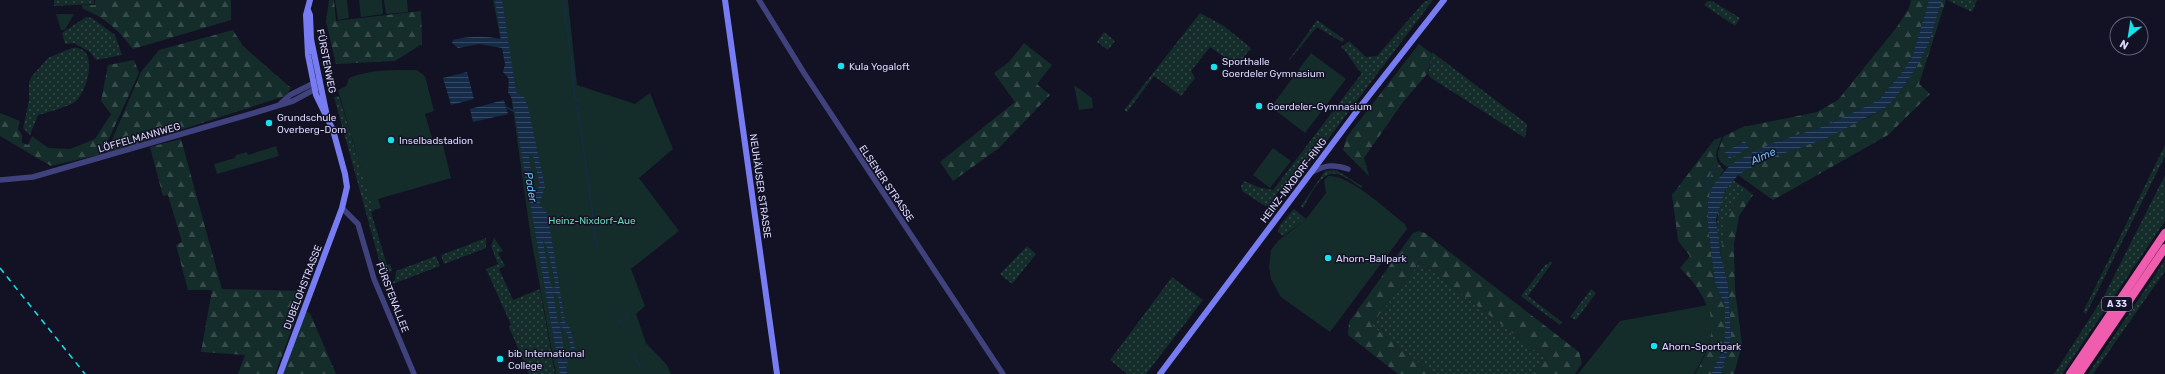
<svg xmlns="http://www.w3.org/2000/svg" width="2165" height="374" font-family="Rubik,sans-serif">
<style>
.grass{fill:url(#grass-dots)}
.forest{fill:url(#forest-firs);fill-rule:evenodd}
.park{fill:#142d2a}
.water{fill:url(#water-rules);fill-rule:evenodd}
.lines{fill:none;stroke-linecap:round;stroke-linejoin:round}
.stream{stroke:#152c49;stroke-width:1.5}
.tertiary{stroke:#40427e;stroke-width:5.5}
.secondary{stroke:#777cf2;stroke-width:6}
.motorway{stroke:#f05dae;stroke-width:8}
.rail{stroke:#16e2e9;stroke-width:1.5;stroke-dasharray:6 5;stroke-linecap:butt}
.poi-dot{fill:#16e2e9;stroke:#131124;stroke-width:1.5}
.labels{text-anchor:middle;stroke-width:3;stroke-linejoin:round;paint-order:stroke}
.shield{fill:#131124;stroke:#9e9cba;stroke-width:1}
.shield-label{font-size:9px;font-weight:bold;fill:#d9d7fb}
.street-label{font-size:10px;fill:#d9d7fb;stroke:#131124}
.poi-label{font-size:10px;fill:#d9d7fb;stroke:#131124;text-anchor:start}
.park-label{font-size:10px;fill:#6ad5b3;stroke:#131124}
.water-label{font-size:11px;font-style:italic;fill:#6fbef1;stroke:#131124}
</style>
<defs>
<pattern id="grass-dots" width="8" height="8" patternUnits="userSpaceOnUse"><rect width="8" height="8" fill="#142d2a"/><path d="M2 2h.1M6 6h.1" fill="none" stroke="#364b4a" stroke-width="1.8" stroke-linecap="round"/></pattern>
<pattern id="forest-firs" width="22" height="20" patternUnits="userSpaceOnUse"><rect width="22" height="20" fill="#142d2a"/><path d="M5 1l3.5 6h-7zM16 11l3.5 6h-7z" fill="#364b4a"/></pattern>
<pattern id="water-rules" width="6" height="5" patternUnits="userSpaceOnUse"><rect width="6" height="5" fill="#152c49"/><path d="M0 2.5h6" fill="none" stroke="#364a64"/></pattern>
</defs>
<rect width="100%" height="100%" fill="#131124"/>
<!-- grass -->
<path class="grass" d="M54,0h40v4l-40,2z
M1429,0h4l-129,171 -3,1 -17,24 -6,-4 -2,3 5,4 -16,25 6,-18h-6l-23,-15 -1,-5 3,-5 14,6 15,3 89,-117c-10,-9 -11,-17 -21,-26l8,-6 17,16 11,-1 47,-54z
M1947,0h30l-5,12z
M1708,1h4l28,17 -5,8 -31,-21z
M1200,13l24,13 27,22 -14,18 -27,-19 -19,24 4,7 -14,18 -27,-20 -27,36 -3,-2z
M86,17l6,1 23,17 7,20 -26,5 -6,-8 -16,-9 -9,1 -3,-11z
M1317,20l28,20 -3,2 -25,-15 -31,37z
M1104,32l11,9 -7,9 -11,-8z
M72,48c28,-3 16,42 4,53 -5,5 -30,12 -38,14l-8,20 -7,-7 6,-27v-19l3,-6 16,-18z
M1432,52l95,72 -2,14 -94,-60 -3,-4z
M339,96l35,115 -3,1 16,53 3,-1 2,6 -8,8 -50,-181z
M2165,145v11l-79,158 -3,-2z
M1336,170l26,16 -1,2c-7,-5 -17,-13 -25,-14 -16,-3 -26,23 -33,34l-2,-2 24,-35z
M2165,175v46l-103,153h-8l50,-78z
M1733,180l12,8 -20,32v15l-5,18c-5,-27 -5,-50 13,-73z
M1294,209l12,10 -23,17 -5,-4 2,-7z
M486,238v10l-42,16 -3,-9z
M494,238l9,13 -5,2 7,13 -6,3 14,31 27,-11 15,85h-26l-20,-47 2,-2 -25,-56 12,-5 -7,-18z
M1027,246l9,8 -24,30 -12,-10z
M436,256l4,10 -50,19 5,-5 1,-9z
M2165,260v11l-72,103h-5z
M1420,262l126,97 -13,15h-100l-62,-49z
M1551,262l1,1 -24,33 34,26 -2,3 -39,-29 24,-31z
M1172,277l31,23 -57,74h-19l-17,-14z
M1591,289l5,4 -20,27 -6,-3z"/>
<!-- forest -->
<path class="forest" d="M95,0h136v20l-98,29c-14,-18 -28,-32 -50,-40l-1,-4h13z
M329,0h5l2,21 85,-10 1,33 -27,17 -59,3 -10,-42z
M1911,0h18l-16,55 -10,16 -24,29 -54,26 -50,16 -48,25c-15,-10 -8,-17 -3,-31l19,-9 74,-15 21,-12 59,-73 12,-19zM1745,141l4,7 -20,11 -4,-7z
M1942,0h4l-27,84 11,10 -42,41 -115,65 -35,-25 29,-16 100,-41 18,-10 9,-8 22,-32 13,-25z
M233,30l10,16 48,42 -6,8 -179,58 35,-82 18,-22z
M1024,43l28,22 -15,19 13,11 -51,53 -46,33 -13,-19 75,-60 -21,-29 15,-11z
M1419,44l13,10 -5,20 -24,28 -39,56 5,18 -26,-26 3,-12z
M134,60l5,13 -37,81 -51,12 -51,-30v-23l20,8 -2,8 4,6v8l6,2 4,-9 16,12 22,1 25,-10 16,-25 -10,-13 7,-36z
M1722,137c-6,15 -10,21 2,33l-7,10 -9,47 7,56 10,22v33l-5,18 -9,18h-16c26,-42 20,-71 -15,-106l10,-12 -12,-15 -6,-46 42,-55z
M181,139l41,150 84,2 -31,83h-37l7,-19 -44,-3 11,-62h-24l-12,-45 6,-3 -14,-47 -5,1 -13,-49z
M1745,188l8,7 -14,21 -5,28 1,46 7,54 -8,30h-13l10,-35 -3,-55 -8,-31 5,-18v-15z
M1419,231l6,2 154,119 3,11 -7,11h-42l13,-15 -126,-97 -49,63 62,49h-35l-50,-39 1,-13 64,-89z
M305,311l5,2 26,61h-54z"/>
<!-- park -->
<path class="park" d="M335,0h12l2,18 -11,2z
M359,0h23l1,14 -22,3z
M384,0h23l1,12 -22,2z
M493,0h75l9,85 58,19 15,-11 23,56 -34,29 40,53 -48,38 14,37 -9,8 10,29 21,22 4,9h-115l-26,-142 -20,-144z
M56,14h18l-9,16h-4z
M1311,53l35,26 -41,54 -34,-26z
M417,70l8,6 9,35 -9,3 7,24 -3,1 1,4 12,-2 9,37 -73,21 3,9 -8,2 -35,-120 8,-4 3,-8c22,-9 44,-8 68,-8z
M1074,85l18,13 1,10 -14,2z
M276,146l3,10 -62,18 -3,-10 21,-6 1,-3 11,-3 1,3z
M1273,148l18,13 -21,27 -17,-13z
M1328,176c21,-2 60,35 77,48l2,5 -77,103 -49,-35 -10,-18 -2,-12 2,-17 7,-9 28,-22 20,-26 -2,-12z
M1708,305c8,25 0,47 -14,69h-116l42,-53z"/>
<!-- water -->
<path class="water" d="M495,0h7l14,92 8,5 4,10 17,80 -6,18 7,6 3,12 16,99 5,6 5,20 -9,17 1,9h-7l-48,-275 -4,-7 1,-13 -6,-7 2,-8 -3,-16 -23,-4 -21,4 -6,-5 1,-3c17,-4 30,-4 48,-1zM531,155l2,1 7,28 -3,8h-3l-5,-35zM543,242l3,1 9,38 1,6 -3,1 -2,-2zM553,292l5,4 4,23v3l-4,1zM560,325l7,8 4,14 -5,7 -2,-2z
M1929,0h13l-13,43 -13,25 -22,32 -9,8 -60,31 -58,20 -29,16 -13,16 -9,28 4,34 8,31 3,55 -10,35h-10l9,-18 5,-18v-33l-10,-22 -7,-56v-25l2,-11 7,-11 13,-15 25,-14 20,-9 50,-16 54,-26 24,-29 10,-16z
M467,72l7,27 -23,6 -8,-27z
M504,100l4,14 -35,8 -3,-13z
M1745,141l4,7 -20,11 -4,-7z"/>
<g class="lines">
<!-- stream -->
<path class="stream" d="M563,0l7,50
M571,56l4,42 3,2
M576,106l2,2 19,139
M506,107l9,5
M1823,121l2,-1
M1819,123l2,-1
M1711,194l-5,-10 9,-18
M619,323l10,-9
M633,353l9,17"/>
<!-- tertiary -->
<path class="tertiary" d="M759,0l45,73 199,301
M281,103l9,-8 30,-15
M1312,172c13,-7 22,-8 36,-3
M0,180l33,-3 221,-64 39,-12 26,-14
M342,208l16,16 16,55 40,95"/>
<!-- secondary -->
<path class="secondary" d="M725,0l52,374
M308,10l2,5 1,24 16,77
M280,374l62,-166 5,-21 -2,-13 -12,-44 -17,-35 -8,-40 -2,-40 4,-15
M1160,374l200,-267 84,-107"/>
<!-- motorway -->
<path class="motorway" d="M2070,374l95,-141
M2079,374l86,-126"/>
<!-- rail -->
<path class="rail" d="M0,268l85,106"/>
</g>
<!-- markers -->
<g class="poi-dot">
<circle cx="841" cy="66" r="4"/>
<circle cx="1214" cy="67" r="4"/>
<circle cx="1259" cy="106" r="4"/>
<circle cx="269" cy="123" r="4"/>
<circle cx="391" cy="140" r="4"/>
<circle cx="1328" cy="258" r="4"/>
<circle cx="1654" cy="346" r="4"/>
<circle cx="500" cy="359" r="4"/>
</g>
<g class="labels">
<!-- shield labels -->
<rect class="shield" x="2102" y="297" width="30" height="14" rx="3"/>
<g class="shield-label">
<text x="2117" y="307">A 33</text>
</g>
<!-- street labels -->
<g class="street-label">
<text transform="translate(327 61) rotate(79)" y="4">FÜRSTENWEG</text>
<text transform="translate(139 137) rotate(-16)" y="4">LÖFFELMANNWEG</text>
<text transform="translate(1293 180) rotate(-53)" y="4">HEINZ-NIXDORF-RING</text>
<text transform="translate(887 183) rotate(56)" y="4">ELSENER STRASSE</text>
<text transform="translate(761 186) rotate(82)" y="4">NEUHÄUSER STRASSE</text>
<text transform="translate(302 287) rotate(-69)" y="4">DUBELOHSTRASSE</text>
<text transform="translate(393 297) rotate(69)" y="4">FÜRSTENALLEE</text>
</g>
<!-- poi labels -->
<g class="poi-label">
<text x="1222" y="65">Sporthalle<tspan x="1222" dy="12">Goerdeler Gymnasium</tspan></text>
<text x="849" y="70">Kula Yogaloft</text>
<text x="1267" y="110">Goerdeler-Gymnasium</text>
<text x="277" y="121">Grundschule<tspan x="277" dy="12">Overberg-Dom</tspan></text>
<text x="399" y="144">Inselbadstadion</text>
<text x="1336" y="262">Ahorn-Ballpark</text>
<text x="1662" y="350">Ahorn-Sportpark</text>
<text x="508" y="357">bib International<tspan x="508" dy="12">College</tspan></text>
</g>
<!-- park labels -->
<g class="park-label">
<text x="592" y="224">Heinz-Nixdorf-Aue</text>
</g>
<!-- water labels -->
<g class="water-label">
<text transform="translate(1763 156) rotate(-25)" y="4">Alme</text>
<text transform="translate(531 187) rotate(80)" y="4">Pader</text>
</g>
</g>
<!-- north arrow -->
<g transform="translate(2129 36) rotate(210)"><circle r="19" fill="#131124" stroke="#62607a"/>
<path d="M0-3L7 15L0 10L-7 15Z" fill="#16e2e9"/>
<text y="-6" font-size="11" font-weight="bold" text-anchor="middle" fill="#d9d7fb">N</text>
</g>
</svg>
